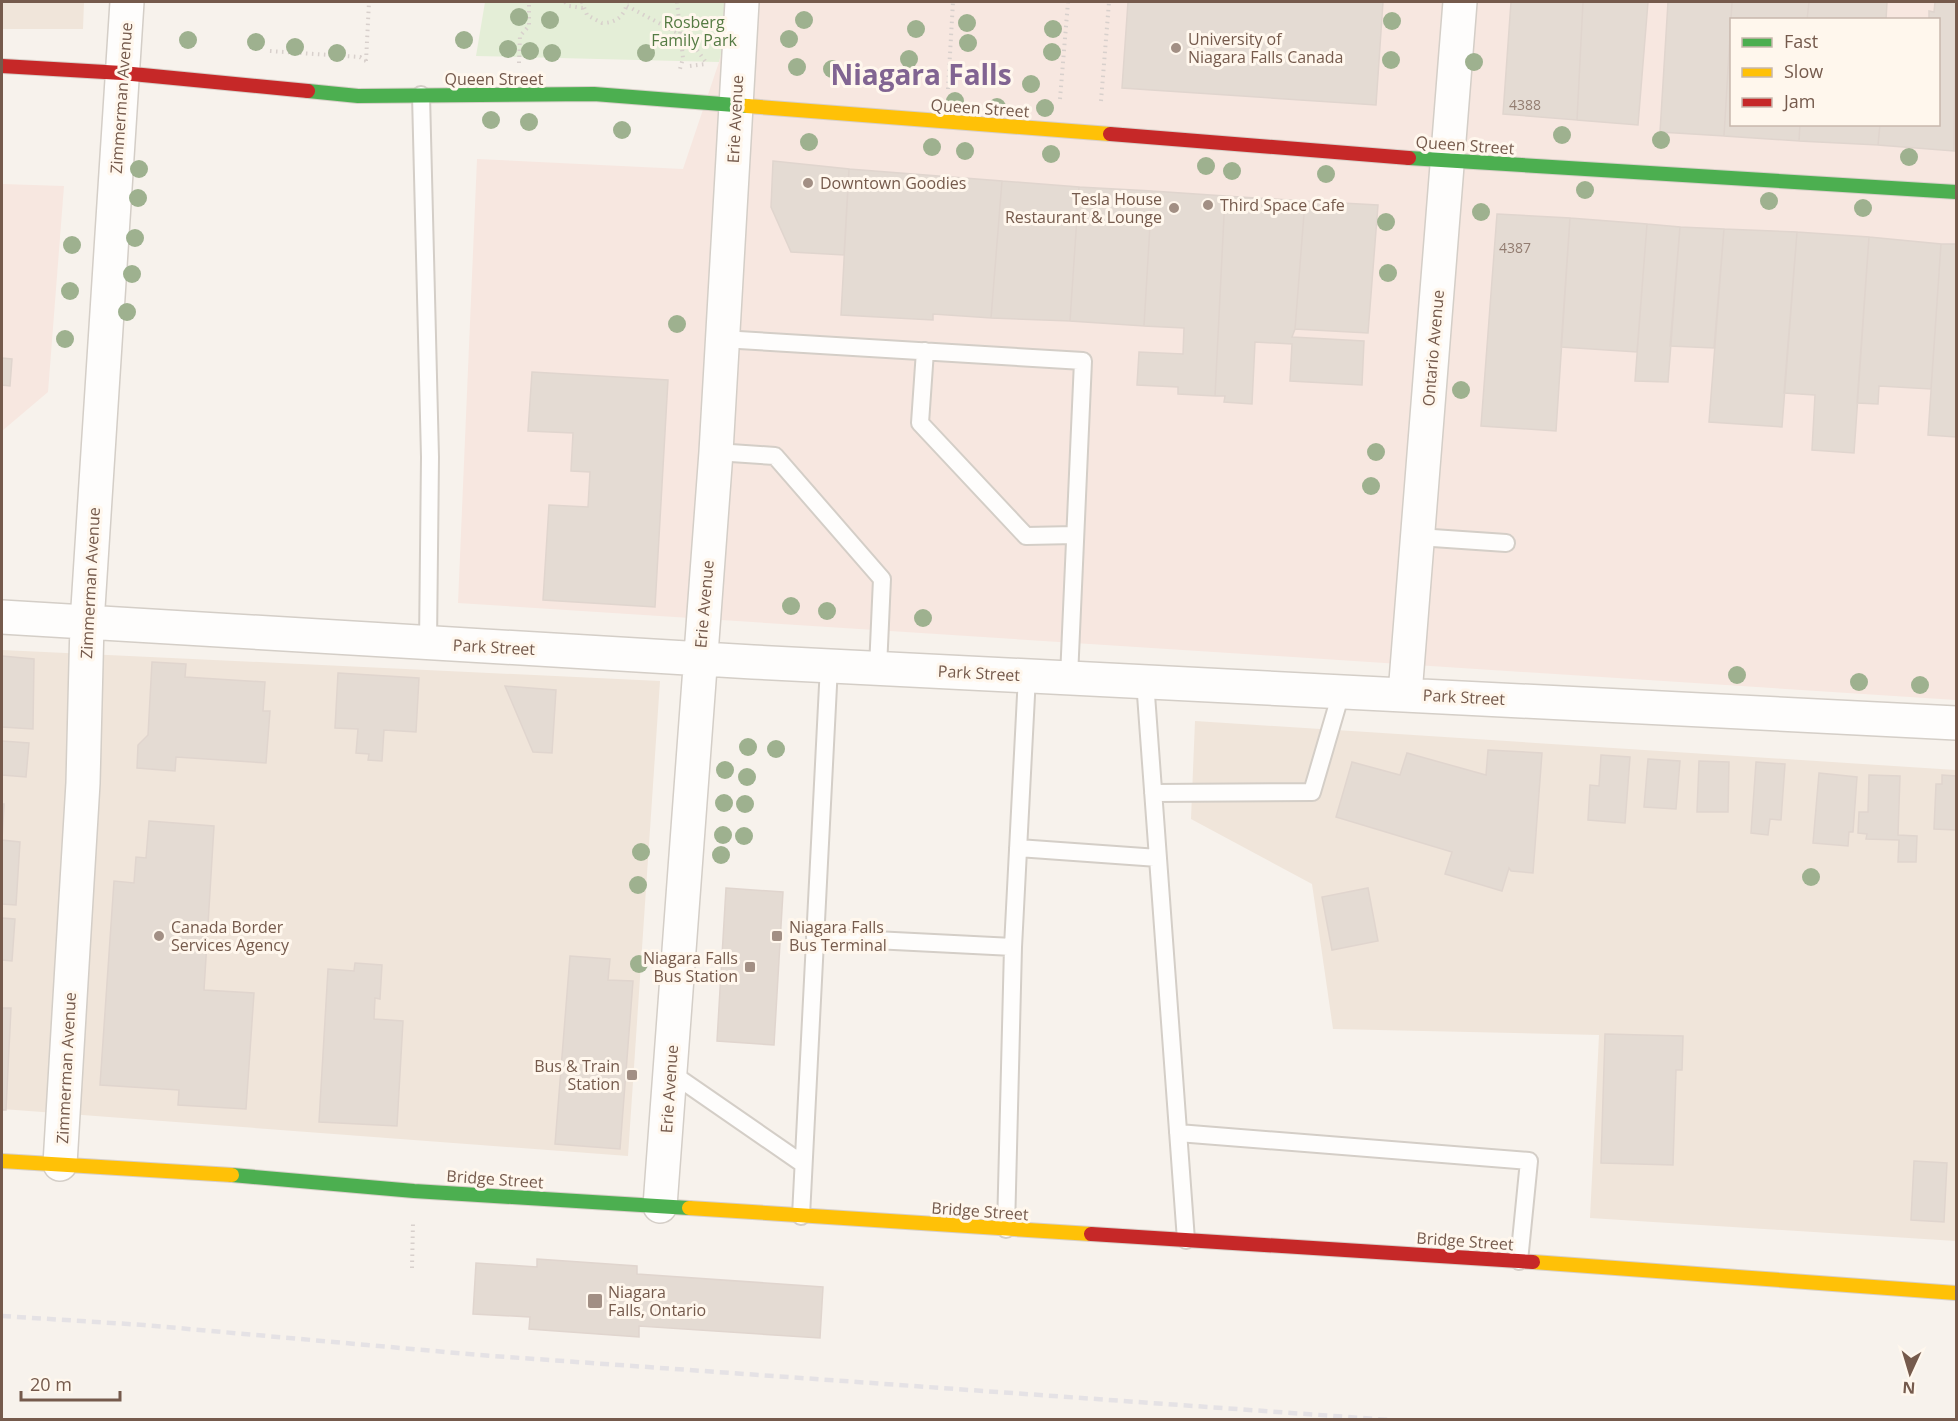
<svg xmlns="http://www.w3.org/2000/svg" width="1958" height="1421" font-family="'Open Sans',sans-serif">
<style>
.residential{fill:#f0e5da}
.commercial{fill:#f7e7e0;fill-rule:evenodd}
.green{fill:#e4eed7}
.building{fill:#e4dbd3;stroke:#e0d5ce;stroke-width:1.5}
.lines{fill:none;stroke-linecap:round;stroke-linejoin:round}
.lane-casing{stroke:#d4cec7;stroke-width:20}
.street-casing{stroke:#d4cec7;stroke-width:36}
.fast-casing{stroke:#d7cfc8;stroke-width:16}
.slow-casing{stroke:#d7cfc8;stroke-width:16}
.jam-casing{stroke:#d7cfc8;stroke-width:16}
.path{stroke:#d8d0cc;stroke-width:4;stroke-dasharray:1.5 4.5;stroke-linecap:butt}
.lane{stroke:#fefdfc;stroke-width:16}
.street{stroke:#fefdfc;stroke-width:33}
.fast{stroke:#4caf50;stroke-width:14}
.slow{stroke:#ffc107;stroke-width:14}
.jam{stroke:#c62828;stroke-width:14}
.rail{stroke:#e5e2e5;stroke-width:4.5;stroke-dasharray:9 6;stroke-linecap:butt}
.tree{fill:#9eb18f}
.poi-dot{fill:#a28f84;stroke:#fff7ed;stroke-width:2}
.labels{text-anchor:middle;stroke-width:6;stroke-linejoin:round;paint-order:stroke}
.number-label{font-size:14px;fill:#927c70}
.park-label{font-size:16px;fill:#557b43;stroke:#fff7ed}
.poi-label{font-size:16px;fill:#755a4c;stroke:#fff7ed;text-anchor:start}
.street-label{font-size:16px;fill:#755a4c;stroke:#fff7ed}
.town-label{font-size:28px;font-weight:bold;fill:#816492;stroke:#fff7ed}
</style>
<rect width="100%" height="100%" fill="#f7f2ec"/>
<!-- residential -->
<path class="residential" d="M2,2h82l-1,27h-81z
M2,650l658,31 -32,475 -626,-47z
M1195,721l761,49v471l-366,-23 9,-183 -266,-6 -21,-145 -121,-65z"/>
<!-- commercial -->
<path class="commercial" d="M728,2h1228v698l-1498,-97 19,-444 206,10 36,-107 9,-36zM1732,20h206v104h-206z
M2,184l62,2 -16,206 -46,39z"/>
<!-- green -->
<path class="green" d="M485,2h243v24l-9,36 -243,-6z"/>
<!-- building -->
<path class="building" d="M1128,2h255l-7,103 -254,-17z
M1511,2h72l-6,118 -74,-6z
M1583,2h65l-10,123 -61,-5z
M1668,2h64l-8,134 -64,-4z
M1732,2h77l-2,18h-75v104h68l-1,17 -75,-5z
M1809,2h78l-1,18h-79z
M1935,2h21l-2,149 -76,-6 2,-21h58v-104h-9v-9l5,1z
M1956,94v57h-2z
M1800,124h80l-2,21 -79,-4z
M773,161l76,8 -5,86 -53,-3 -20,-45z
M849,169l153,12 -11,137 -58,-4v6l-92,-5z
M1002,181l77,6 -9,134 -79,-3z
M1079,187l73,4 -8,135 -74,-5z
M1152,191l73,5 -10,200 -37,-2v-7l-41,-2 2,-33 44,2 1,-26 -40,-2z
M1225,196l80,5 -10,128 -3,8 72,4 -2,44 -72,-4 2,-37 -37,-2 -3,62 -28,-2 1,-6h-10z
M1305,201l73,4 -10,128 -73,-4z
M1497,214l73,4 -14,213 -75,-5z
M1570,218l77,6 -10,128 -76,-5z
M1647,224l33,3 -12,155 -33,-1z
M1680,227l44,2 -10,119 -44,-2z
M1724,229l73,3 -15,195 -73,-5z
M1797,232l72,5 -15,216 -42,-3 3,-55 -31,-2z
M1869,237l72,7 -10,145 -52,-3 -1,18 -21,-1z
M1941,244h15v193l-28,-2z
M2,358l10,1 -2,27 -8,-1z
M532,372l136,8 -13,227 -112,-7 6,-95 39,2 2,-35 -19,-1 2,-38 -45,-2z
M2,656l32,3 -1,70 -31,-2z
M152,662l34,2 -1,13 80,5 -2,29h7l-4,52 -90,-6 -1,14 -38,-3 1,-23 10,-10z
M338,673l81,5 -3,54 -32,-2 -2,31 -14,-1 1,-6 -13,-1 2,-24 -23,-1z
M505,686l51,4 -4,63 -19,-1z
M2,741l27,2 -3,34 -24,-2z
M1488,750l54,3 -9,120 -22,-2 -2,-3 -7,23 -57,-17 7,-22 -116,-35 16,-55 48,13 7,-22 79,22z
M1601,755l29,2 -5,66 -37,-3 2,-35 9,1z
M1648,759l32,2 -4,48 -32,-2z
M1699,761l30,1 -1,50h-31z
M1756,762l29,2 -4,56 -11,-1 -2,16 -17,-2z
M1819,773l38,4 -4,55h-4l-1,14 -35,-3z
M1869,775l31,1 -2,59 19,1 -1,26h-18l1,-22 -33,-1 1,-5 -9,-1 1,-21h9z
M1942,775l14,1v54l-22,-1 2,-45h6z
M2,804h2l-2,36 18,2 -4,63 -14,-1z
M149,821l65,5 -10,164 50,3 -8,116 -68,-4 1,-15 -79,-5 14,-204 20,2 2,-26 10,1z
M726,888l57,4 -9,153 -57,-4z
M1368,888l10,53 -46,9 -10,-53z
M2,918l13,1 -3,42 -10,-1z
M570,956l40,3 -2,21 25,1 -13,168 -65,-5z
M355,963l27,2 -2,34 -5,-1 -1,21 29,2 -6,105 -78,-4 9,-153 26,2z
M2,1008h9l-5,102h-4z
M1605,1034l78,2 -1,34h-6l-3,95 -72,-2z
M1914,1161l33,2 -3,59 -33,-2z
M537,1259l100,7v8l186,13 -3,51 -181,-12v11l-110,-8 1,-12 -57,-3 3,-51 61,4z"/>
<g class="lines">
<!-- lane casing -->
<g class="lane-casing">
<path id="lane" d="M421,95l9,362 -2,187
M722,339l361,22 -14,316
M925,351l-5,72 106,113 49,-1
M716,452l59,4 107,123 -4,89
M1418,537l88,6
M1145,681l41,559
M1153,793l159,-1 29,-99
M1018,848l140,10
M815,937l198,10
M670,1072l133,92
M1178,1133l351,28 -10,100
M801,1216l28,-550
M1006,1229l7,-282 14,-271"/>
</g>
<!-- street casing -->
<g class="street-casing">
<path id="street" d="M2,617l751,45 1203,61
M1405,694l55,-692
M60,1164l23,-381 4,-160 40,-621
M660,1206l56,-754 26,-450"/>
</g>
<!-- fast casing -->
<g class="fast-casing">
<path id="fast" d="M308,91l50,5 236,-2 153,12
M1409,158l547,34
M232,1175l182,16 275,17"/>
</g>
<!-- slow casing -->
<g class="slow-casing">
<path id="slow" d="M747,106l363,28
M2,1161l230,14
M689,1208l402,26
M1533,1262l423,31"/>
</g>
<!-- jam casing -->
<g class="jam-casing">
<path id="jam" d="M2,66l120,7 186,18
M1110,134l299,24
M1091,1234l442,28"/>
</g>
<!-- path -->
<path class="path" d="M565,2l4,4 14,2
M582,2l5,13 15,8c14,0 23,-7 25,-21
M677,2l6,56 -3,11
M627,6l62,33 16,22
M270,51l90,6 6,4
M366,61l3,-59
M519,63l1,-27 9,-10v-24
M690,66l16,-2
M948,89l5,-87
M1060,99l8,-97
M1101,101l8,-99
M412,1268l1,-45"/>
<!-- lane -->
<use href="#lane" class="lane"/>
<!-- street -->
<use href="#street" class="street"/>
<!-- fast -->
<use href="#fast" class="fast"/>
<!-- slow -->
<use href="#slow" class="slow"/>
<!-- jam -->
<use href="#jam" class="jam"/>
<!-- rail -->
<path class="rail" d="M2,1316l142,9 335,30 911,65"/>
</g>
<!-- trees -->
<g class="tree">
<circle cx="519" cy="17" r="9"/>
<circle cx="550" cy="20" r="9"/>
<circle cx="804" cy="20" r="9"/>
<circle cx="1392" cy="21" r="9"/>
<circle cx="967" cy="23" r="9"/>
<circle cx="916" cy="29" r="9"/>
<circle cx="1053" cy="29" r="9"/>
<circle cx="789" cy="39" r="9"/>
<circle cx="188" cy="40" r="9"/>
<circle cx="464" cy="40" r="9"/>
<circle cx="256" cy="42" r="9"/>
<circle cx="968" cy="43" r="9"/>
<circle cx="295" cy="47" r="9"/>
<circle cx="508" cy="49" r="9"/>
<circle cx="530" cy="51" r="9"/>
<circle cx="1052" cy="52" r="9"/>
<circle cx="337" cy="53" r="9"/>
<circle cx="552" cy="53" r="9"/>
<circle cx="646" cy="53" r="9"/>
<circle cx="909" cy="59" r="9"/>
<circle cx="1391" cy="60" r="9"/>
<circle cx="1474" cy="62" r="9"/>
<circle cx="797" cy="67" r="9"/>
<circle cx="832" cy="69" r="9"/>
<circle cx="984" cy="79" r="9"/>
<circle cx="1031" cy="84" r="9"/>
<circle cx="955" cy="101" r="9"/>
<circle cx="997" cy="107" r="9"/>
<circle cx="1045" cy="108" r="9"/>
<circle cx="491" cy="120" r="9"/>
<circle cx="529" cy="122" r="9"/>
<circle cx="622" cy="130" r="9"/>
<circle cx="1562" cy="135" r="9"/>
<circle cx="1661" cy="140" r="9"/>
<circle cx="809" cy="142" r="9"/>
<circle cx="932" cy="147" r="9"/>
<circle cx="965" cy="151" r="9"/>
<circle cx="1051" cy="154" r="9"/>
<circle cx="1909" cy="157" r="9"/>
<circle cx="1206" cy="166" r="9"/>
<circle cx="139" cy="169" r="9"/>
<circle cx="1232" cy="171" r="9"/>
<circle cx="1326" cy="174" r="9"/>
<circle cx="1585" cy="190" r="9"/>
<circle cx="138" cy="198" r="9"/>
<circle cx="1769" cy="201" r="9"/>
<circle cx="1863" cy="208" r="9"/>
<circle cx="1481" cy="212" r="9"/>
<circle cx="1386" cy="222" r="9"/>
<circle cx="135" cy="238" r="9"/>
<circle cx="72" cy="245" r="9"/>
<circle cx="1388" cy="273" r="9"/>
<circle cx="132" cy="274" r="9"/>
<circle cx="70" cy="291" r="9"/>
<circle cx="127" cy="312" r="9"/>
<circle cx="677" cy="324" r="9"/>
<circle cx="65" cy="339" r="9"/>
<circle cx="1461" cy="390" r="9"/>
<circle cx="1376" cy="452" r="9"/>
<circle cx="1371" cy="486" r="9"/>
<circle cx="791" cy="606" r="9"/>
<circle cx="827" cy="611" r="9"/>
<circle cx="923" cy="618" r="9"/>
<circle cx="1737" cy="675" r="9"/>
<circle cx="1859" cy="682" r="9"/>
<circle cx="1920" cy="685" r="9"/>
<circle cx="748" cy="747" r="9"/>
<circle cx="776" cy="749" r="9"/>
<circle cx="725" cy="770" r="9"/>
<circle cx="747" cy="777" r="9"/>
<circle cx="724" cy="803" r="9"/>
<circle cx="745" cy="804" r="9"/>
<circle cx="723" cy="835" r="9"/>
<circle cx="744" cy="836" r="9"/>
<circle cx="641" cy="852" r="9"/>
<circle cx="721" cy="855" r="9"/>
<circle cx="1811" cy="877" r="9"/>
<circle cx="638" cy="885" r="9"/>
<circle cx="639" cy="964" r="9"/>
</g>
<!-- markers -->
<g class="poi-dot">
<circle cx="1176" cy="48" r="6"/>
<circle cx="808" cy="183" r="6"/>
<circle cx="1208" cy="205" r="6"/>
<circle cx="1174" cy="208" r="6"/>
<circle cx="159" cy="936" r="6"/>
<rect x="771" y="930" width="12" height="12" rx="3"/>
<rect x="744" y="961" width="12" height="12" rx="3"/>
<rect x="626" y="1069" width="12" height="12" rx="3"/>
<rect x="587" y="1293" width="16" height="16" rx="3"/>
</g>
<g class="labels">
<!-- number labels -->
<g class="number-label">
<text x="1525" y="110">4388</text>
<text x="1515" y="253">4387</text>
</g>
<!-- park labels -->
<g class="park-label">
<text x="694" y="28">Rosberg<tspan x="694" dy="18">Family Park</tspan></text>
</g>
<!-- poi labels -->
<g class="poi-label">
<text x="1188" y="45">University of<tspan x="1188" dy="18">Niagara Falls Canada</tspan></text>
<text x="820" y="189">Downtown Goodies</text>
<text x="1162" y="205" text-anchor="end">Tesla House<tspan x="1162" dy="18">Restaurant &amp; Lounge</tspan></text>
<text x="1220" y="211">Third Space Cafe</text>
<text x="171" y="933">Canada Border<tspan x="171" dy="18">Services Agency</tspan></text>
<text x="789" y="933">Niagara Falls<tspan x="789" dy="18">Bus Terminal</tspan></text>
<text x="738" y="964" text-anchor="end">Niagara Falls<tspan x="738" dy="18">Bus Station</tspan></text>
<text x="620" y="1072" text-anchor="end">Bus &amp; Train<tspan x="620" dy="18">Station</tspan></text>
<text x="608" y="1298">Niagara<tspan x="608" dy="18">Falls, Ontario</tspan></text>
</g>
<!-- street labels -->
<g class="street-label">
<text x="494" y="85">Queen Street</text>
<text transform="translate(121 98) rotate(-86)" y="6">Zimmerman Avenue</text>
<text transform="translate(980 108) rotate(4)" y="6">Queen Street</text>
<text transform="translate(735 119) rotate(-87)" y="6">Erie Avenue</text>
<text transform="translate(1465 145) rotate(4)" y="6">Queen Street</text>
<text transform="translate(1433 348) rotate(-85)" y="6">Ontario Avenue</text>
<text transform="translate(90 583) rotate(-87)" y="6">Zimmerman Avenue</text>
<text transform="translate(704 604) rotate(-85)" y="6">Erie Avenue</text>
<text transform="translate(494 647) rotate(3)" y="6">Park Street</text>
<text transform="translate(979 673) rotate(3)" y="6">Park Street</text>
<text transform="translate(1464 697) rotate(3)" y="6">Park Street</text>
<text transform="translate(66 1068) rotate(-87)" y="6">Zimmerman Avenue</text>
<text transform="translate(669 1089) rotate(-86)" y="6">Erie Avenue</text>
<text transform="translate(495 1179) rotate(4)" y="6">Bridge Street</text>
<text transform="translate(980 1211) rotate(4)" y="6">Bridge Street</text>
<text transform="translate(1465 1241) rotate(4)" y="6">Bridge Street</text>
</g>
<!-- town labels -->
<g class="town-label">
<text x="921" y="85">Niagara Falls</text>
</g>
</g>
<!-- border -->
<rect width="1958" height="1421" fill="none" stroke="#755a4c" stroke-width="6"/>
<!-- legend -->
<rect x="1730" y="18" width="210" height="108" fill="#fff7ed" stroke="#c8b8ad" stroke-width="1.5"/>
<rect x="1742" y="38" width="30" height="9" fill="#4caf50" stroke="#c8b8ad" stroke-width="1.5"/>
<text x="1784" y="48" font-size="18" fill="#755a4c">Fast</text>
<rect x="1742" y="68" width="30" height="9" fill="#ffc107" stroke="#c8b8ad" stroke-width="1.5"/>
<text x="1784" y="78" font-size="18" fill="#755a4c">Slow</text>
<rect x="1742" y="98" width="30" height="9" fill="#c62828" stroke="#c8b8ad" stroke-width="1.5"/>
<text x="1784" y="108" font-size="18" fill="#755a4c">Jam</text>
<!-- north arrow -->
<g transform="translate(1910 1373) rotate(184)" stroke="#fff7ed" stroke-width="4.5" paint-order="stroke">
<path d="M0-4.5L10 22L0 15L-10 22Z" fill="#755a4c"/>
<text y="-9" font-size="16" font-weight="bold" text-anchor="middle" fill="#755a4c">N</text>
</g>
<!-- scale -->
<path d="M21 1391v9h99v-9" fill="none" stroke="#755a4c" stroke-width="3"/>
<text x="30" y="1391" font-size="18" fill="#755a4c" stroke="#fff7ed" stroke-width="4.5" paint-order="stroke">20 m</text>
</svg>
